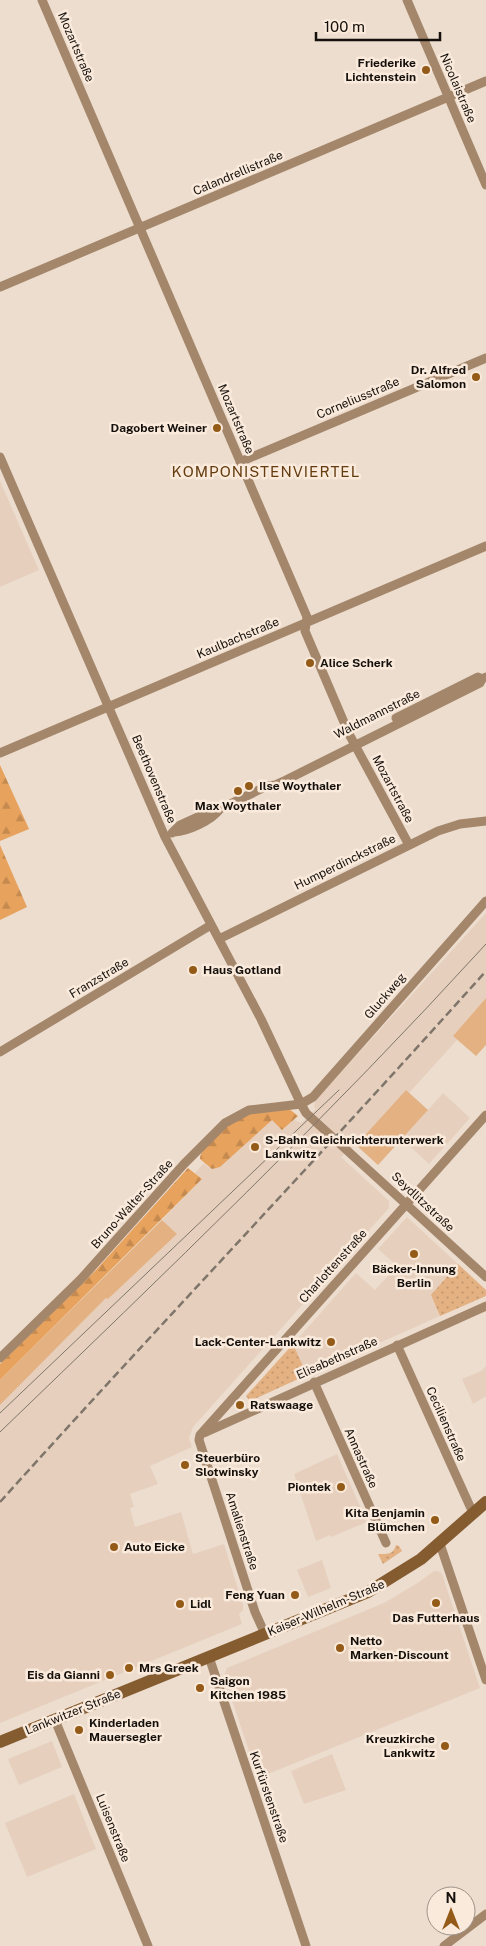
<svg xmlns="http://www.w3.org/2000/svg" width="486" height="1946" font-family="'Public Sans',sans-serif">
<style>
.built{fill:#e6d0bd}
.grass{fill:url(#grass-dots)}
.forest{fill:url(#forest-firs)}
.garden{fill:#e3b182}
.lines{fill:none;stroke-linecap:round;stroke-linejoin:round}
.minor{stroke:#a4866b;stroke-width:9}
.secondary{stroke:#855b30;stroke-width:12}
.tram{stroke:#7f756b;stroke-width:1}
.rail{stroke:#7f756b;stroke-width:2.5;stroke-dasharray:8 4;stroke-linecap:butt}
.poi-dot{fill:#945a17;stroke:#faeadc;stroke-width:2}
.labels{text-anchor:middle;stroke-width:5;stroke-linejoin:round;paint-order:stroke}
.street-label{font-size:12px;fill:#15100b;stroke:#faeadc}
.poi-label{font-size:12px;font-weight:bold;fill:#15100b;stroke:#faeadc;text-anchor:start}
.quarter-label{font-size:15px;letter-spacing:1px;fill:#643c0f;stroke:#faeadc}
</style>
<defs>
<pattern id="grass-dots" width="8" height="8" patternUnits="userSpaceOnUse" patternTransform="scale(1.25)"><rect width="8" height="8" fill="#e3b182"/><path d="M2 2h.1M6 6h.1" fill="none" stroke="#c2976f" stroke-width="1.8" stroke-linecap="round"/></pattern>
<pattern id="forest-firs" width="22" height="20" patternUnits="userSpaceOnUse" patternTransform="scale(1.25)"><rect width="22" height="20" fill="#e7a25d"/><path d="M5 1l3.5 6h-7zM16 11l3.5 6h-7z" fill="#c58a50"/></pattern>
</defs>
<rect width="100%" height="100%" fill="#ecddcf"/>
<!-- built -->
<path class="built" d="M0,481l39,89 -39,17z
M486,913v85l-33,38 4,4 -48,53 -3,-3 -50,55 -15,12 48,44v7l-196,219 -4,11 3,9 -42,19 8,18 -28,10 4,13 -4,1 5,19 46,-15 12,42 31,-10 19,61v5l-4,4 3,10 -242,99v-318l107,-108 1,2 69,-65 -15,-14 40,-41 -7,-6 9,-10 4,4h12l52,-48 10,11 12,-10 7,3 15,-14 -2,-2 1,-6z
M443,1093l27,25 -41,46 -27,-25z
M407,1217l51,47 -27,31 9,21 -133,59 -14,-31 63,-71 19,17 22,-24 -19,-17z
M486,1366v30l-13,8 -11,-25 19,-8z
M337,1454l30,68 -36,15 -1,-2 -14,6 -22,-67z
M322,1560l9,28 -23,9 -11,-27z
M434,1571h4l4,3 38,114 -222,90 -34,-102 3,-8 157,-65 35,-21z
M52,1741l10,26 -43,18 -11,-26z
M332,1754l14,36 -42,14 -13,-33z
M74,1794l22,55 -69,28 -22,-54z"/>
<!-- grass -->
<path class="grass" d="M458,1264l28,26v6l-46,20 -9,-21z
M293,1344l14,31 -57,26 -4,-5z
M396,1545l3,1 3,5 -19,13 -5,-10c9,0 15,1 18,-9z"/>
<!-- forest -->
<path class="forest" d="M0,765l29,64 -29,12z
M0,845l27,62 -27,13z
M288,1108l10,8 -16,14 -10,-10 -52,47 -8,2 -12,-10c0,-15 36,-41 50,-46 11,-4 27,-3 38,-5z
M188,1168l14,11 -202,201v-16l96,-94z"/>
<!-- garden -->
<path class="garden" d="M486,998v47l-10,11 -23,-20z
M406,1090l22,20 -50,55 -22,-20z
M162,1220l15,14 -69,65 -2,-1 -106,107v-25z"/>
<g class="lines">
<!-- minor -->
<path class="minor" d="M42,0l265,617 -2,14 44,103 60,111
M407,0l79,185
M0,287l486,-206
M0,457l165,380 96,182 40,85 5,9 180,164
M240,462l246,-104
M396,718l82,-41 4,2
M0,753l486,-207
M174,832c14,-1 37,-11 46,-23l47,-23 8,-1 11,-5 194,-97 2,-4 4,-2
M172,833l8,-8 35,-16
M219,939l219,-108 22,-7 26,-3
M0,1052l211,-127
M397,1345l76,168
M0,1358l81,-79 103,-115 41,-41 24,-13 52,-6 12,-7 173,-196
M314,1382l72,161
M204,1433l282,-127
M200,1435l286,-320
M200,1435l-1,5 56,172 10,22
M440,1544l46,136
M209,1657l97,289
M55,1720l93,226
M444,1946l42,-32"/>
<!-- secondary -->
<path class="secondary" d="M0,1742l368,-150 53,-33 65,-57"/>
<!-- tram -->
<path class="tram" d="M0,1413l339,-323
M0,1432c165,-159 331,-318 486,-488"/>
<!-- rail -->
<path class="rail" d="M0,1502c161,-179 326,-352 486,-531"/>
</g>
<!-- markers -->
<g class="poi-dot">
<circle cx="426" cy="70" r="5"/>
<circle cx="476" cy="377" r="5"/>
<circle cx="217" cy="428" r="5"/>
<circle cx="310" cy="663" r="5"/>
<circle cx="249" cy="786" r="5"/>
<circle cx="238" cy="791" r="5"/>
<circle cx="193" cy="970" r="5"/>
<circle cx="255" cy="1147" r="5"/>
<circle cx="414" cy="1254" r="5"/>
<circle cx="331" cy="1342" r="5"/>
<circle cx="240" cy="1405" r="5"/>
<circle cx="185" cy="1465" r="5"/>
<circle cx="341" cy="1487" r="5"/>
<circle cx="435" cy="1520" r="5"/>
<circle cx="114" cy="1547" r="5"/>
<circle cx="295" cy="1595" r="5"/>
<circle cx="436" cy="1603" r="5"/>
<circle cx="180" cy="1604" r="5"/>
<circle cx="340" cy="1648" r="5"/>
<circle cx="129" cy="1668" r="5"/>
<circle cx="110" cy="1675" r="5"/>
<circle cx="200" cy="1688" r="5"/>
<circle cx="79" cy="1730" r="5"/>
<circle cx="445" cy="1746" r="5"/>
</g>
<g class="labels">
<!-- street labels -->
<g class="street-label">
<text transform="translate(76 47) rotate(67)" y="4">Mozartstraße</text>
<text transform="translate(458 88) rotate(67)" y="4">Nicolaistraße</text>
<text transform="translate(238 173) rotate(-23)" y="4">Calandrellistraße</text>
<text transform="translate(358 398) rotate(-23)" y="4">Corneliusstraße</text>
<text transform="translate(236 419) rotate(67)" y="4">Mozartstraße</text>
<text transform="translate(238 638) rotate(-23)" y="4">Kaulbachstraße</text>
<text transform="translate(377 714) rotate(-27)" y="4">Waldmannstraße</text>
<text transform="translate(154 779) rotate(67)" y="4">Beethovenstraße</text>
<text transform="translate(393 789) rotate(62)" y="4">Mozartstraße</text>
<text transform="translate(345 862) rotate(-26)" y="4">Humperdinckstraße</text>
<text transform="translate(99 978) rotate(-31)" y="4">Franzstraße</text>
<text transform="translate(385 996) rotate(-49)" y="4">Gluckweg</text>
<text transform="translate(423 1202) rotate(43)" y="4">Seydlitzstraße</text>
<text transform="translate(132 1204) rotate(-48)" y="4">Bruno-Walter-Straße</text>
<text transform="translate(333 1266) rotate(-48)" y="4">Charlottenstraße</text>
<text transform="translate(337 1358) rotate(-24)" y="4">Elisabethstraße</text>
<text transform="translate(446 1424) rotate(66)" y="4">Cecilienstraße</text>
<text transform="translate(361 1458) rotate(66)" y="4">Annastraße</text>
<text transform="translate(242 1531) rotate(72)" y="4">Amalienstraße</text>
<text transform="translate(326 1608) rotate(-23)" y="4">Kaiser-Wilhelm-Straße</text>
<text transform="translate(73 1712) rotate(-22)" y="4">Lankwitzer Straße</text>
<text transform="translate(269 1797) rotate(71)" y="4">Kurfürstenstraße</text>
<text transform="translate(113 1828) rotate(68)" y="4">Luisenstraße</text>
</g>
<!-- poi labels -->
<g class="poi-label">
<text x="416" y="67" text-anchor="end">Friederike<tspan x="416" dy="14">Lichtenstein</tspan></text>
<text x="466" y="374" text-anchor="end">Dr. Alfred<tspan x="466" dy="14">Salomon</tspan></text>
<text x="207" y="432" text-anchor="end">Dagobert Weiner</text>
<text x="320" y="667">Alice Scherk</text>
<text x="259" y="790">Ilse Woythaler</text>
<text x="238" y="810" text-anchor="middle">Max Woythaler</text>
<text x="203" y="974">Haus Gotland</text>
<text x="265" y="1144">S-Bahn Gleichrichterunterwerk<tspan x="265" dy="14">Lankwitz</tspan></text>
<text x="414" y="1273" text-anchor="middle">Bäcker-Innung<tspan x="414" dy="14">Berlin</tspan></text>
<text x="321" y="1346" text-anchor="end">Lack-Center-Lankwitz</text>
<text x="250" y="1409">Ratswaage</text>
<text x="195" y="1462">Steuerbüro<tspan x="195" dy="14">Slotwinsky</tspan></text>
<text x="331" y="1491" text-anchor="end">Piontek</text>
<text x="425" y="1517" text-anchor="end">Kita Benjamin<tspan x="425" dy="14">Blümchen</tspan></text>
<text x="124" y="1551">Auto Eicke</text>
<text x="285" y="1599" text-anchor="end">Feng Yuan</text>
<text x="190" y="1608">Lidl</text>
<text x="436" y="1622" text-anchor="middle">Das Futterhaus</text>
<text x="350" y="1645">Netto<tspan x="350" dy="14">Marken-Discount</tspan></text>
<text x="139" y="1672">Mrs Greek</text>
<text x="100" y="1679" text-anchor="end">Eis da Gianni</text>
<text x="210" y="1685">Saigon<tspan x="210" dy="14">Kitchen 1985</tspan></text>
<text x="89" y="1727">Kinderladen<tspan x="89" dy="14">Mauersegler</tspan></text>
<text x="435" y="1743" text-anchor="end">Kreuzkirche<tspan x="435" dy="14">Lankwitz</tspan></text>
</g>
<!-- quarter labels -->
<g class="quarter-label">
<text x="266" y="477">KOMPONISTENVIERTEL</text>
</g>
</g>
<!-- north arrow -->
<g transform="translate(451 1911)"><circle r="24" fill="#faeadc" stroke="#9e9388"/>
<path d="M0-4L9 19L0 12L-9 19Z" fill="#945a17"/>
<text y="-8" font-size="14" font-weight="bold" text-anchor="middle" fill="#15100b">N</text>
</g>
<!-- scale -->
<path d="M316 32v8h124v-8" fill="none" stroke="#15100b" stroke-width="2.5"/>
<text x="324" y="32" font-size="15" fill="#15100b" stroke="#faeadc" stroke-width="4" paint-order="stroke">100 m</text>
</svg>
